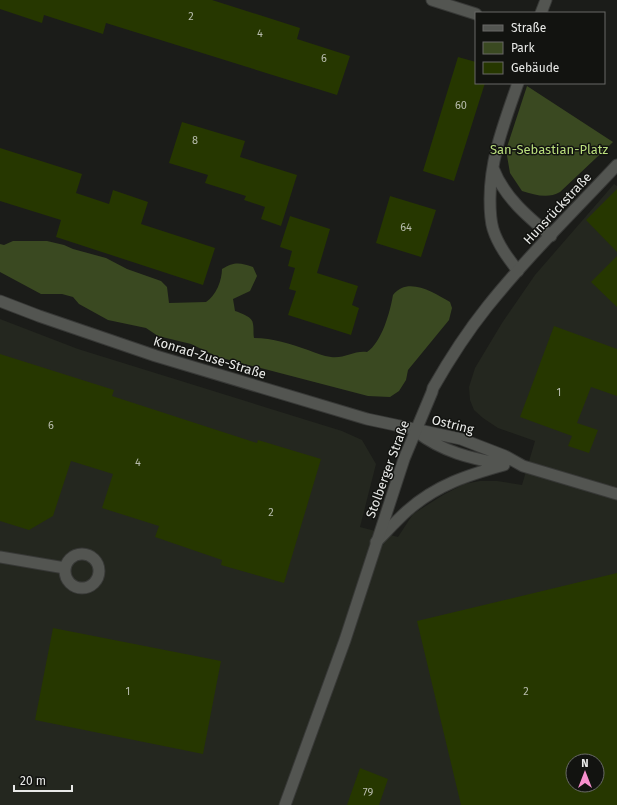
<svg xmlns="http://www.w3.org/2000/svg" width="617" height="805" font-family="'Fira Sans',sans-serif">
<style>
.built{fill:#24271f;fill-rule:evenodd}
.green{fill:#3a4921}
.building{fill:#263700;fill-rule:evenodd}
.lines{fill:none;stroke-linecap:round;stroke-linejoin:round}
.minor-casing{stroke:#383937;stroke-width:13}
.tertiary-casing{stroke:#383937;stroke-width:13}
.secondary-casing{stroke:#383937;stroke-width:13}
.minor{stroke:#535551;stroke-width:11}
.tertiary{stroke:#535551;stroke-width:11}
.secondary{stroke:#535551;stroke-width:11}
.labels{text-anchor:middle;stroke-width:3;stroke-linejoin:round;paint-order:stroke}
.number-label{font-size:11px;fill:#b8bcad}
.park-label{font-size:13px;fill:#bade7d;stroke:#121310}
.street-label{font-size:13px;fill:#e8e9e7;stroke:#121310}
</style>
<rect width="100%" height="100%" fill="#1b1c19"/>
<!-- built -->
<path class="built" d="M614,184l3,2v619h-617v-486l78,30 264,82 20,9 14,24 -16,63 38,10 15,-23 30,-19 21,-11 16,-3h17l25,4 13,-44 -37,-13 -15,-10 -9,-8 -4,-10 -1,-13 6,-19 27,-45 33,-48zM573,761h24v24h-24z"/>
<!-- green -->
<path class="green" d="M527,86l86,56 -53,50c-12,7 -25,3 -38,-1l-12,-18 -4,-23z
M13,241h34l17,4 9,4 33,9 21,11 34,12 6,6 2,16 37,-1c10,-6 16,-22 16,-33 12,-7 17,-7 31,-2l4,9 -7,15 -17,8 2,12c6,2 18,6 18,13 1,6 0,8 1,14 19,0 36,6 54,12 8,3 15,6 23,7 13,2 24,-7 36,-5 15,-10 23,-40 26,-57 15,-19 41,-2 57,7l2,6 -3,12 -41,50 -2,10 -7,11 -9,6 -22,-1 -150,-39 -27,-13 -33,-8 -12,-8 -38,-8 -29,-16 -6,-7 -11,-3h-21l-41,-22v-28l4,1z"/>
<!-- building -->
<path class="building" d="M0,0h212l88,28 -3,11 53,17 -13,39 -231,-72 -3,11 -59,-19 -2,8 -42,-14z
M458,57l18,5v21h9l-31,98 -31,-10z
M182,122l63,19 -5,16 57,18 -16,51 -20,-7 4,-12 -21,-7 2,-4 -41,-13 3,-8 -39,-12z
M0,148l82,26 -6,19 33,11 4,-14 35,12 -7,22 74,24 -12,37 -147,-48 5,-17 -61,-19z
M617,189v63l-31,-32z
M390,196l46,14 -15,47 -45,-14z
M290,216l40,13 -13,44 41,13 -6,19 7,3 -8,27 -63,-20 8,-24 -7,-2 6,-21 -7,-2 4,-15 -12,-4z
M617,256v51l-26,-25z
M554,326l63,23v47l-26,-9 -14,36 21,7 -9,23 -21,-7 4,-10 -52,-19z
M0,354l114,36 -2,6 77,25 68,22 1,-3 63,19 -37,124 -63,-18 1,-5 -67,-23 4,-11 -57,-18 11,-34 -42,-13 -18,55 -24,14 -29,-9z
M617,573v232h-156l-44,-184zM573,761h24v24h-24z
M53,628l168,33 -18,93 -168,-34z
M360,768l28,11 -9,26h-32z"/>
<g class="lines">
<!-- minor casing -->
<g class="minor-casing">
<path id="minor" d="M432,0l44,14
M541,13l5,-13
M518,83c-13,38 -28,75 -28,116 0,9 0,20 3,30 5,16 15,29 25,42
M493,168c11,29 35,49 58,68
M65 571a17 17 0 1 1 34 0a17 17 0 1 1-34 0Z
M0,557l65,11"/>
</g>
<!-- tertiary casing -->
<g class="tertiary-casing">
<path id="tertiary" d="M0,301l39,15 117,40 211,63 94,20 44,17 18,10 94,28
M417,432c26,20 53,26 84,32
M376,542c10,-10 20,-21 31,-31 29,-26 61,-36 97,-46"/>
</g>
<!-- secondary casing -->
<g class="secondary-casing">
<path id="secondary" d="M285,805l60,-165 59,-181 28,-67 1,-4c16,-28 34,-56 54,-81 40,-50 86,-95 130,-142"/>
</g>
<!-- minor -->
<use href="#minor" class="minor"/>
<!-- tertiary -->
<use href="#tertiary" class="tertiary"/>
<!-- secondary -->
<use href="#secondary" class="secondary"/>
</g>
<g class="labels">
<!-- number labels -->
<g class="number-label">
<text x="191" y="20">2</text>
<text x="260" y="37">4</text>
<text x="324" y="62">6</text>
<text x="461" y="109">60</text>
<text x="195" y="144">8</text>
<text x="406" y="231">64</text>
<text x="559" y="396">1</text>
<text x="51" y="429">6</text>
<text x="138" y="466">4</text>
<text x="271" y="516">2</text>
<text x="128" y="695">1</text>
<text x="526" y="695">2</text>
<text x="368" y="796">79</text>
</g>
<!-- park labels -->
<g class="park-label">
<text x="549" y="154">San-Sebastian-Platz</text>
</g>
<!-- street labels -->
<g class="street-label">
<text transform="translate(557 208) rotate(-47)" y="5">Hunsrückstraße</text>
<text transform="translate(210 357) rotate(17)" y="5">Konrad-Zuse-Straße</text>
<text transform="translate(453 424) rotate(14)" y="5">Ostring</text>
<text transform="translate(387 469) rotate(-70)" y="5">Stolberger Straße</text>
</g>
</g>
<!-- legend -->
<rect x="475" y="12" width="130" height="72" fill="#121310" stroke="#686966"/>
<rect x="483" y="25" width="20" height="6" fill="#535551" stroke="#686966"/>
<text x="511" y="32" font-size="12" fill="#e8e9e7">Straße</text>
<rect x="483" y="42" width="20" height="12" fill="#3a4921" stroke="#686966"/>
<text x="511" y="52" font-size="12" fill="#e8e9e7">Park</text>
<rect x="483" y="62" width="20" height="12" fill="#263700" stroke="#686966"/>
<text x="511" y="72" font-size="12" fill="#e8e9e7">Gebäude</text>
<!-- north arrow -->
<g transform="translate(585 773)"><circle r="19" fill="#121310" stroke="#686966"/>
<path d="M0-3L7 15L0 10L-7 15Z" fill="#f790cd"/>
<text y="-6" font-size="11" font-weight="bold" text-anchor="middle" fill="#e8e9e7">N</text>
</g>
<!-- scale -->
<path d="M14 785v6h58v-6" fill="none" stroke="#e8e9e7" stroke-width="2"/>
<text x="20" y="785" font-size="12" fill="#e8e9e7" stroke="#121310" stroke-width="3" paint-order="stroke">20 m</text>
</svg>
